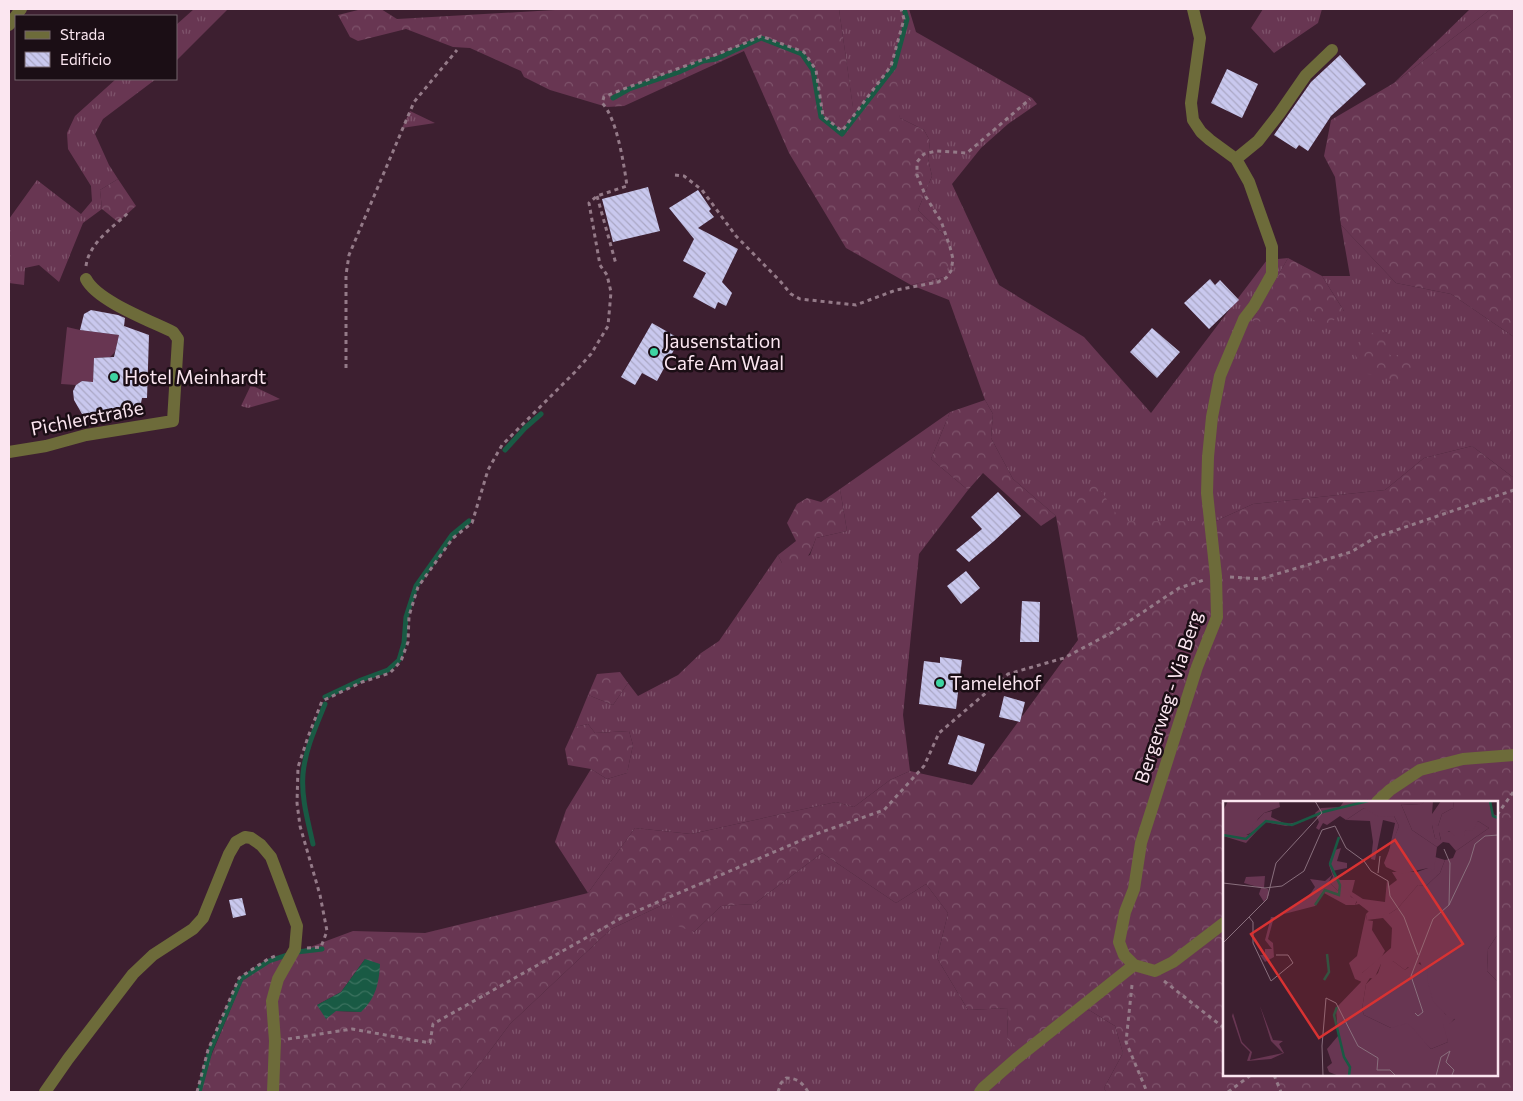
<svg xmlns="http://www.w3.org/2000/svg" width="1523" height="1101" font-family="Commissioner,sans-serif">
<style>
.grass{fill:url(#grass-tufts)}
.forest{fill:url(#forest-crowns);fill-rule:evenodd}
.garden{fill:#683652}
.water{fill:url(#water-waves)}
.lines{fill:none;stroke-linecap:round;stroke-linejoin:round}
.stream{stroke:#195a44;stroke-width:5}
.building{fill:url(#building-back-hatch)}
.path{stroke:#947a88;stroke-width:3;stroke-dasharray:4 4;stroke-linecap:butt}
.minor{stroke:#6d6b3a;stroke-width:12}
.poi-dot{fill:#3ed4a2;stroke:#1b0e15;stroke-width:2}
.labels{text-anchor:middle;stroke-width:5;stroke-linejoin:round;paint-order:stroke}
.poi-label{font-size:19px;fill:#fbe6f0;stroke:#1b0e15;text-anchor:start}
.street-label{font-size:19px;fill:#fbe6f0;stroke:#1b0e15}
.inset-river{fill:none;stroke:#195a44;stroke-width:2.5}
.inset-road{fill:none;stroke:#896f7d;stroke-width:1}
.view{fill:#d83232;fill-opacity:0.15;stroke:#d83232;stroke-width:2.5}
.inset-edge{fill:none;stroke:#fbe6f0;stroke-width:2.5}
</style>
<defs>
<pattern id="grass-tufts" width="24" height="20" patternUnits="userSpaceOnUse" patternTransform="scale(1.25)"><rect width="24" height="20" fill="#683652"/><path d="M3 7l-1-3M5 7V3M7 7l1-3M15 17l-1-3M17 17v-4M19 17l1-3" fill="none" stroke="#7e536b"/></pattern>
<pattern id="forest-crowns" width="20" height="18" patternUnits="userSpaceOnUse" patternTransform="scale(1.25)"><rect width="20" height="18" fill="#683652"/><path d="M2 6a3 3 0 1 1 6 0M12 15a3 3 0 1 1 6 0" fill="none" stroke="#7e536b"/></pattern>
<pattern id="water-waves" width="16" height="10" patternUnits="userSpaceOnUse" patternTransform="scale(1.25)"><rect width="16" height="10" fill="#195a44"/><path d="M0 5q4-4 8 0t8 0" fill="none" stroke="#3b725f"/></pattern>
<pattern id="building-back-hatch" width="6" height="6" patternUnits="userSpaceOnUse" patternTransform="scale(1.25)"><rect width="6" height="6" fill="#c9c8ee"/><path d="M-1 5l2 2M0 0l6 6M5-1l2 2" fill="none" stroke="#aaa7c4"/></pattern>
</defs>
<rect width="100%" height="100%" fill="#3d1f30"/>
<!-- grass -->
<path class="grass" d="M194,9h34l-52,52v-36z
M839,9h70l7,23 116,66 5,6 -29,20 -27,24 -29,36 47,101 85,52 67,76 116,-153 21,-2 -35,62 48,-9h43l-22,-35h28l-9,-51 55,58 55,11 63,43v141l-42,-32 -48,12 -39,32 -132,14 -37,17h-95l-65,-5 -43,-37 -22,-41 2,-24 -8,-14 -36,-100 -38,-15 33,-8 3,-39 -29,-28 14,-34 -4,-17 2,-18 -6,-11 -24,-12 -12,-40 -35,30z
M1263,9h59l-4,14 -44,30 -23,-25z
M1470,9h21l-97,74z
M116,79h40l-53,40 -8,15 14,31 9,14 -18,11 2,19 -19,14 -24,59 -20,-17 -14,3 -1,17 -15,-2v-64l28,-39 44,34 11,-13 -1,-15 -23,-37 -1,-16 8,-17z
M410,111l25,12 -33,5z
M251,385l29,14 -32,9 -7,-2z
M950,412l-19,47 37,31 -49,64 -16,161 7,56 -20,9 -36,27 -18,-5 -145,32 -56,-6 -47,65 -33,-51 11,-32 25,-41 16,10 20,-6 6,-28 -4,-14 -34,2 -7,-9 -13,3 13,-32 25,10 15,-22 10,13 40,-21 23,-22 18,-12 59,-86 4,8 28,-8 6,-17 31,-7 -7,-42z
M822,853l74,50 30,-19 22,29 -11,45 31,52 40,-2 -1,31 82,-29 26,16 8,27 -19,35 2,4h-647l51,-68 101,-95 58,-27 25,30 27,-26 33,-2z"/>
<!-- forest -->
<path class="forest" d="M362,9h19l16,10 175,-10h267l14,98 35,-29 9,1 3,39 24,12 6,11 -2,18 4,17 -14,34 29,28 4,22 -7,17 -33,8 -65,-37 -57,-95 -45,-102 -120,55 -17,1 -57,-17 -26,-13 -3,-6 -51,-23 -17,-1 -47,-18 -48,12 -8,-4 -12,-22z
M1491,9h23v328l-63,-43 -55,-11 -55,-58 -6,-48 -11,-21 7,-36 63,-37z
M118,179l18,27 -18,16 -16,-13 -2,-19z
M1288,258l34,18 22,35 -19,17 -24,-17 -6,12 -43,-2z
M1387,332l3,23h16l9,9 -15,27 -15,-15 -18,-2 -16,-26 20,-15z
M985,400l8,14 -2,24 22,41 43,37 40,-33 25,38h95l37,-17 132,-14 39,-32 48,-12 42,32v614h-408l-2,-4 19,-35 -8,-27 -26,-16 -70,39 -12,-10 1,-31 -40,2 -31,-52 11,-45 -22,-29 -30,19 -74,-50 -68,51 -33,2 -27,26 -19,-7 -6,-23 -58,27 -101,95 -51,68h-263l47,-113 27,-17 83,-31 72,2 163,-40 47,-65 56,6 145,-32 18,5 36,-27 20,-9 62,14 106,-145 -22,-124 -15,10 -58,-53 -15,17 -37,-31 19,-47zM1224,802h273v273h-273zM365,959l-4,53 -25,-1 -19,-6 24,-13z
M840,489l7,42 -31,7c-8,22 -9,25 -34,25l-4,-8 18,-14 -9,-18 10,-19 10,-6 14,4z
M620,672l8,11 -15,22 -25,-10 9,-21z
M588,724l7,9 34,-2 4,14 -6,28 -20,6 -16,-10 -23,-4 -3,-16 10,-22z"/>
<!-- garden -->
<path class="garden" d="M67,327l13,3 39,5 -4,17 -5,5 -16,1 -1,24 -11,-1 -6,4 -15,-1z"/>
<!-- water -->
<path class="water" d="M365,959l15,5c-1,19 -4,34 -19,48l-25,-1 -10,8 -9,-14 24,-13z"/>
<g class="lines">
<!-- stream -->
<path class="stream" d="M613,98l16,-9 50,-17 24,-11 13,-2 45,-21 41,16 11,16 8,47 21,17 52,-67 13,-48 -3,-10
M505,450l20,-22 16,-14
M325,697l36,-17 27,-10 11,-10 5,-17 2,-26 10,-31 36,-51 17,-14
M313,844c-5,-23 -12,-46 -10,-70 2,-24 13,-48 22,-70
M297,952l25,-3
M199,1092l11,-41 31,-72 28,-18 21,-7"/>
</g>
<!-- building -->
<path class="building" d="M1340,55l26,29 -35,32 -23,35 -9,-6 -3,4 -22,-14 37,-53z
M1227,69l31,15 -16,34 -31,-15z
M648,187l12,44 -47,11 -11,-43z
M698,190l13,19 -2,2 5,6 -16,11 40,21 -16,33 10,11 -6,13 -8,-4 -3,7 -22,-12 13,-24 -23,-12 11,-22 -25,-31z
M1210,279l5,6 5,-5 19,20 -30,29 -25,-26z
M91,310l27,5 7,3 -1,8 25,9 -2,63h-5l-2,10h-26v3l-32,3 -8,-14 -1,-9 3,-6 6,-4 11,1 1,-24 20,-1 5,-22 -39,-5 4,-16z
M652,323l28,16 -23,42 -15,-8 -7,12 -14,-8z
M1152,328l28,24 -23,26 -27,-26z
M998,492l23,24 -27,25 -25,21 -13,-12 26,-21 -11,-12z
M966,571l14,17 -19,16 -14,-18z
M1022,601l18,1 -1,40h-19z
M940,657l22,3 -6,49 -37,-5 5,-43 16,2z
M1004,696l21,6 -5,20 -21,-5z
M958,735l27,9 -9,28 -28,-8z
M242,898l4,17 -13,3 -4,-18z"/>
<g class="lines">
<!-- path -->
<path class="path" d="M675,175l9,1 18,14 34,46 44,45 11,13 9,5 56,6 40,-15 42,-8 8,-4 5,-7 2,-12 -3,-12 -9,-26 -15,-24 -9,-22v-13l7,-8 12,-3 31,2 63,-54
M597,196l19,68
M86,266c3,-23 26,-38 42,-53
M346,368v-93l3,-20 65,-153 43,-52
M1230,577l30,2 91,-27 25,-15 138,-47
M1497,815l17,-24
M307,948l14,-1 6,-16 -7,-36 -20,-69 -3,-23 1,-36 10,-30 14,-36 40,-19 28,-9 11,-12 7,-19 1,-26 9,-29 35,-49 19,-15 16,-53 14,-25 73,-73 16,-18 17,-28 3,-34 -4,-17 -7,-10 -11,-62 8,-7 30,-10c-3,-21 -10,-68 -25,-83l2,-6c52,-22 106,-38 157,-61l43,16 12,18 7,46 19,15 49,-65 13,-47 -3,-10
M1164,981l60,47
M1132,985l-6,57 21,50
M288,1039l64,-10 78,14 3,-19 190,-107 193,-83 68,-24 40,-44 15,-33 69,-59 56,-16 49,-26 66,-44 25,-8
M1274,1075l7,17
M197,1092l11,-42 31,-72 29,-19 7,-3
M778,1092l3,-9 5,-5c11,0 17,5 22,14
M1228,1092l23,-17"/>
<!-- minor -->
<path class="minor" d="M1193,9l7,29 -9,65 2,17 8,12 9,8 26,19 13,23 23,65v27l-18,32 -10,13 -24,57 -8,41 -4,40 -1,36 9,83 1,41 -20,50 -56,176 -7,46 -9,23 -6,30 5,13 10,10 21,6 18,-9 51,-39
M9,25l12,-16
M1236,159l22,-18 21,-27 27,-39 26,-25
M9,452l37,-6 40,-11 87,-14 5,-82 -5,-7c-22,-11 -76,-31 -87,-53
M1377,802l13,-12 30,-20 43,-11 51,-4
M45,1092l23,-33 65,-85 20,-19 40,-26 10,-11 26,-64 7,-12 9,-5 6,1 10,7 10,12 26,69 -2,23 -17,30 -6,22 3,40 -2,51
M980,1092l3,-4 33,-29 118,-94"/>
</g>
<!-- markers -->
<g class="poi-dot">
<circle cx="654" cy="352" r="5"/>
<circle cx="114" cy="377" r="5"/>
<circle cx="940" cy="683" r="5"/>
</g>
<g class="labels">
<!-- poi labels -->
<g class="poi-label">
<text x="664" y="348">Jausenstation<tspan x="664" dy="22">Cafe Am Waal</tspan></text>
<text x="124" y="384">Hotel Meinhardt</text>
<text x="950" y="690">Tamelehof</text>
</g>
<!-- street labels -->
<g class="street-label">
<text transform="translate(87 418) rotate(-11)" y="7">Pichlerstraße</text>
<text transform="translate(1168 697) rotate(-72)" y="7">Bergerweg - Via Berg</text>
</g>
</g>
<!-- overview -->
<g transform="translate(1223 801)">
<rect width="275" height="275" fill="#3d1f30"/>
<path d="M5,0h51l1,6 -16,6 -6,6 -5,12h2l-11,5 -21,-6v-19zM202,0h8l-1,13 9,-13h13l-1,7 -11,6 -4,12 -6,-1 3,13 6,2 -2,-8 26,-1 13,-10 11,7 -33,23 -7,-8 -6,-1 -6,5 -25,-17 -11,-26 19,1zM141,7l30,8 5,10 -11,30 7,-33 -12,-3 -8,40 -4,-1 2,-17 -3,-21 -24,-1zM118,47l-4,13 10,2v5l-15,3 1,3 7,6h15l-3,12 11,7 22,3 2,-22 2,6 8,-6 -5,-8h25l11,-4 7,-11 10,3 -5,13 -14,13 -8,-1 -20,23 -15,10 -11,-4 -13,-10 -4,1 2,-3 -17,-16 -2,5 -9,-9 4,-5 -4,-12 1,-5 5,-10zM42,75l-1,12 4,1 1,6 -5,7 -5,-8 2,-6 -17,-5 2,-6zM143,113l1,6 6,1 -1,9 13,21 -4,7 -19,15v9l-7,-3 -6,-16 8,-7zM48,116h3l-6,22 5,4 1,14 -9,5 -5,-7h5v-6h7l-7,-9zM275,133v48l-11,-11 1,-22zM170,160l12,9 11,-8 12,7 17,45 10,4 -9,11 2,13 -17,7 -19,-19 -21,-2 -27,-13 -2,-6 4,-25 12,-11 3,-9zM37,205l13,34 10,1 -4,3 5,9 -13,6 -24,2 3,-9 -9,-9 -9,-27 1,-3 9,29 10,10 -2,8 33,-7 -12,-12z" fill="#683652"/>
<path d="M121,0h81l-4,4 -20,-1 11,26 25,17 -3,23 -6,-2 -27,6 -15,-7 -2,-4 15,-37 -5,-10 -15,1 -15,-9 -18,12 -6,-4 -13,9 -4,-2 -4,7 -3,-2 3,-6 -4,-9 6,-5 19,-1zM231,0h36l3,13 5,2v118l-10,15 -1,22 11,11v94h-159l-10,-4 -2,-5 5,-4 -5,-14 11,-13 -2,-28 25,-26 1,-9 29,-25 1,-20 -9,-10 -16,2 -1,-6 3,-3 14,6 2,-5 4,2 9,-6 20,-23 8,1 14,-13 5,-13 8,-2 3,-7 33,-23 -11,-7 -5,9 -8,1 -1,5h-9l-6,-5 -4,3 -6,-2 2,9 -6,-3 -3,-13 2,-2 4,3 4,-12 11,-6zM170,160l12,9 3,-3 4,3 8,-8 3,7h5l-1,10 6,22 15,16 7,2 -6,5h-6l5,18 -17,7 -23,-26 -17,5 -27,-13 -2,-6 4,-25 4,-6 4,1 7,-15h10zM49,10l-1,6 15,7 19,-3 -19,5 -21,-4 -19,21 -23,-7v-6l25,5 7,-4h-3l1,-6 11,-12zM109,74l-3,7 9,9 3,-5 7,4 3,7 6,3 -2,5h-9l-22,-12 -9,13 -31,8 24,-17 7,-10 -5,-8 15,2z" fill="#683652" fill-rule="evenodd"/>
<path class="inset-river" d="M267,0l3,15 5,2M0,34l23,4 20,-18 26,4 31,-13 45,-11M92,104l10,-15 14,5 1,-10 -10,-21 9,-27M101,179l5,-8 -2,-18M114,206l-3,8 10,42 6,10 -1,9"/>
<path class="inset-road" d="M221,48l6,14 -1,42M155,72l2,-17M0,82l42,5 17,-2 22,-15 18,-41 13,-4 11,22 18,13 7,10 17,10 2,15 14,21 14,38M26,116l4,5v21l18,38 22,-18 -5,-8h-12M0,142l44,-44 9,-36 46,-50 -7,-12M192,212l3,3 5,-4 -12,-36 22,-57 16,-14 21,-44 5,-17 10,-8 13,-1M100,275l-1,-30 4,-48 10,5 22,43 20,12 -1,12h13l6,6M213,275l5,-19 9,-6 -4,11 8,8 -2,5"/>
<path class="view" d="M172,39l68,104 -144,94 -68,-104z"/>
<rect width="275" height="275" class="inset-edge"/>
</g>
<!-- border -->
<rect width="1523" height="1101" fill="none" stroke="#fbe6f0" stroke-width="20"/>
<!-- legend -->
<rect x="15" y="15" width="162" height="65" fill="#1b0e15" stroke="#75646d"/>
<rect x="25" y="31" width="25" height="8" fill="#6d6b3a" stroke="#75646d"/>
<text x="60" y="40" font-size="15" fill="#fbe6f0">Strada</text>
<rect x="25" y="52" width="25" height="15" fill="url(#building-back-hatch)" stroke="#75646d"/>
<text x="60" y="65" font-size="15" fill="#fbe6f0">Edificio</text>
</svg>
